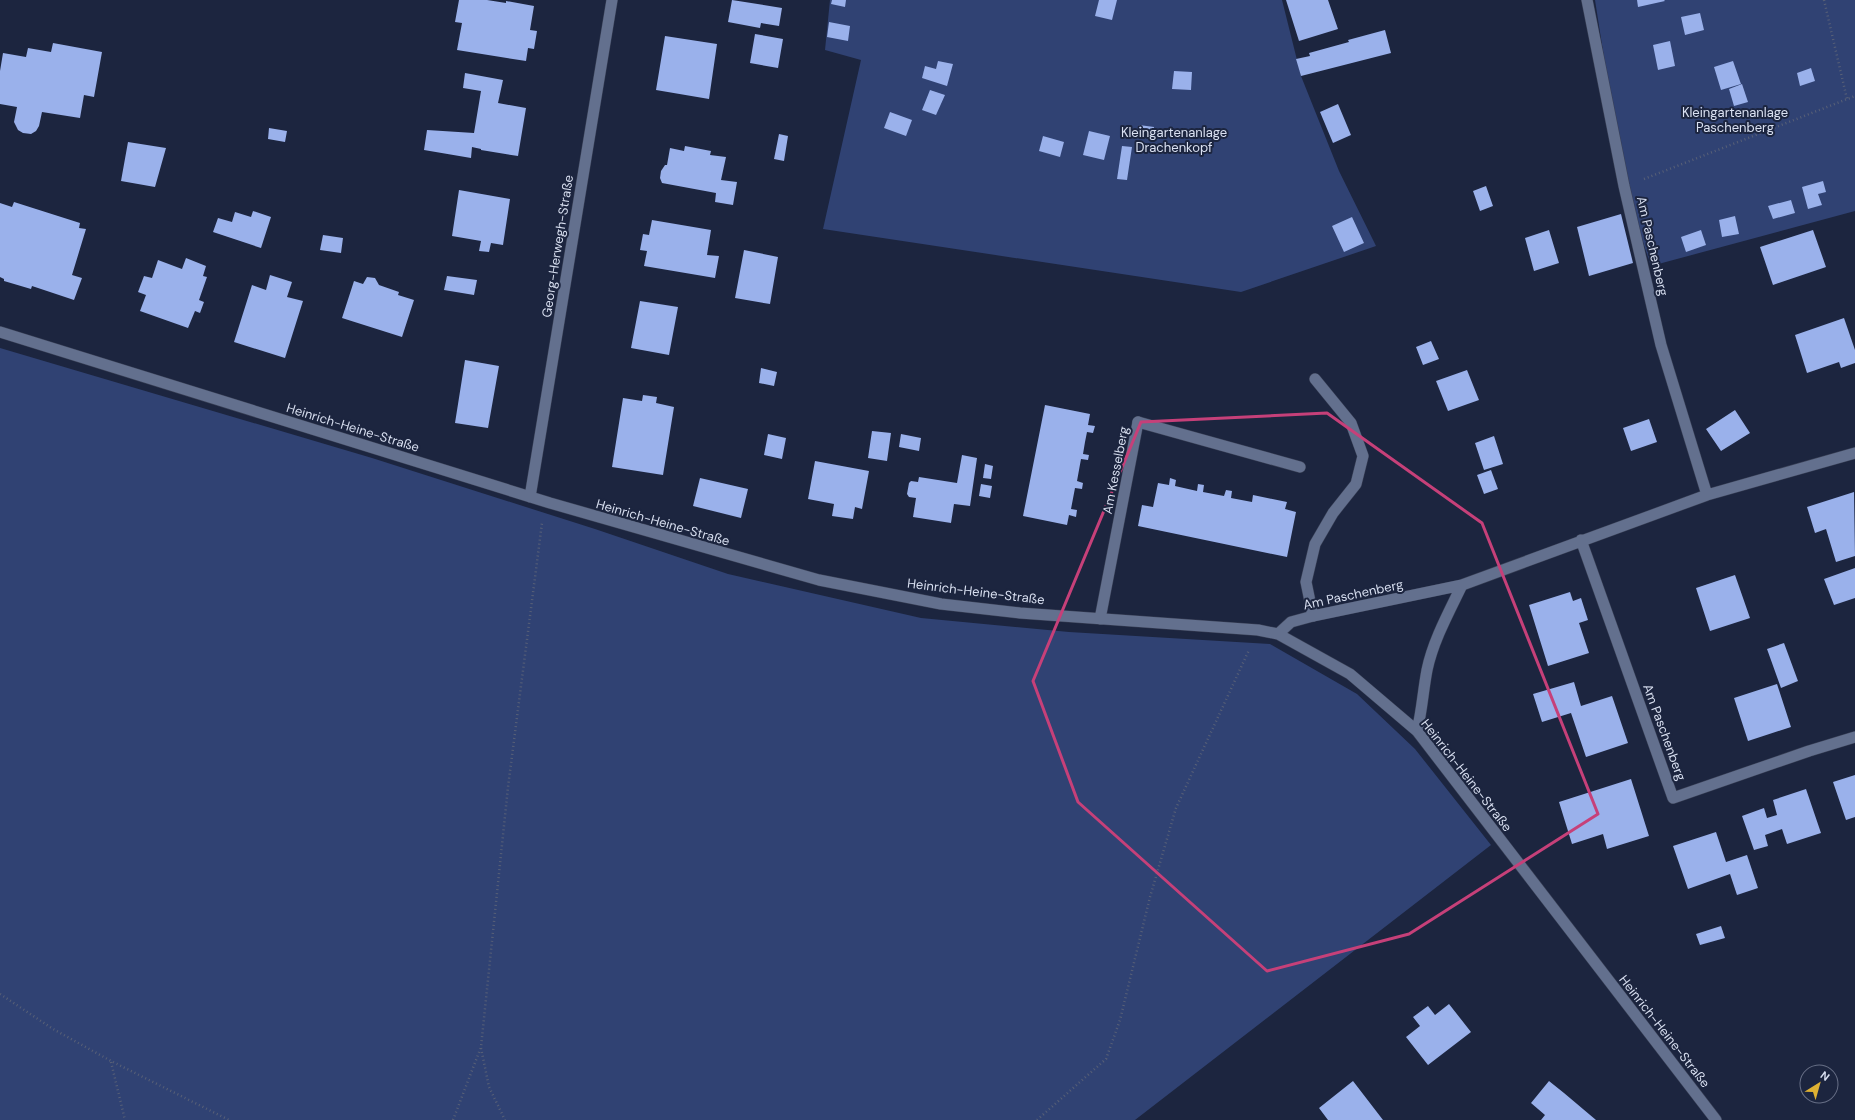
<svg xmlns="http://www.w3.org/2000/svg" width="1855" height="1120" font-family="'DM Sans',sans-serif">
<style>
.green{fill:#304273}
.building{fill:#9ab1eb}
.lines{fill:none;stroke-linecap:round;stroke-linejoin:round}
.service-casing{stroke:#394056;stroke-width:12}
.minor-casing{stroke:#394056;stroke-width:12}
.path{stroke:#586077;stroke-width:2.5;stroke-dasharray:1 3;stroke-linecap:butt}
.service{stroke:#63708e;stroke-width:11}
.minor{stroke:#63708e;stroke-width:11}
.marked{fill:none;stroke:#c64079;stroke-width:3;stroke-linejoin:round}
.labels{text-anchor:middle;stroke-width:4;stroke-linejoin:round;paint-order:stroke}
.park-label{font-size:13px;fill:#dae1f2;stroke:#1c253f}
.street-label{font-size:13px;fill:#d8dff0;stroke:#1c253f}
</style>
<rect width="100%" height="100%" fill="#1c253f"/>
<!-- green -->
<path class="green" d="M830,0h452l19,76 38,95 37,75 -135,46 -418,-63 38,-169 -36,-10z
M1595,0h260v211l-204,55 -27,-80z
M0,348l372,110 223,71 133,45 193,44 148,14 201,12 87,50 58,55 76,96 -356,275h-1135z"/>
<!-- building -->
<path class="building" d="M459,0h28l19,3v-2l28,5 -4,24 7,1 -3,18 -6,-1 -2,13 -69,-11 5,-27 -7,-1z
M732,0l50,8 -3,18 -18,-3 -1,5 -32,-6z
M832,0h14l-1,7 -14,-3z
M1099,0h18l-5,20 -17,-4z
M1286,0h42l10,29 -39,12z
M1637,0h27l1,1 -27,6z
M1700,13l4,17 -19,5 -4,-18z
M829,22l21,4 -2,15 -21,-4z
M1385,30l6,23 -90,23 -5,-17 14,-3 -1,-3 40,-11 -1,-2z
M755,34l28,5 -5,29 -28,-5z
M665,36l52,8 -8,55 -53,-9z
M1670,41l5,25 -17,4 -5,-25z
M53,43l49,9 -8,45 -10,-2 -4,23 -38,-6 -3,14 -3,5 -5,3 -8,-1 -5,-3 -4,-8 3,-15 -17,-3v-33l3,-18 23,4 2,-9 23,4z
M938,61l15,3 -6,22 -25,-8 3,-12 11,3z
M1733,61l8,23 -20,6 -7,-23z
M1811,68l4,13 -15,5 -3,-13z
M1174,71l18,1 -1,18 -19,-1z
M465,73l38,7 -5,23 28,5 -8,48 -37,-6v-1l-9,-2 -1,11 -47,-8 3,-20 47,3 7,-42 -18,-3z
M1742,84l6,18 -14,4 -5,-17z
M930,90l15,5 -9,20 -14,-5z
M1338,104l13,31 -18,8 -13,-31z
M890,112l22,8 -6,16 -22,-8z
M1139,125l15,2 -1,12 -16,-3z
M269,128l18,3 -2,11 -17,-3z
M1089,131l21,5 -6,24 -21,-5z
M779,134l9,2 -4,25 -10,-2z
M1043,136l21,6 -4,15 -21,-6z
M128,142l38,6 -11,39 -34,-6z
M685,146l26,5 -1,4 16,2 -5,23 16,2 -4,23 -18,-3 1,-9 -54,-10 -2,-5 1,-7 4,-6h2l3,-17 14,3z
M1122,146l10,1 -5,33 -10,-1z
M1823,181l3,11 -8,2 4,11 -14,4 -6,-22z
M1486,186l7,20 -13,5 -7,-20z
M459,190l51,9 -7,46 -12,-2 -2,9 -10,-1 2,-10 -29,-5z
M1791,200l4,13 -22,6 -5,-13z
M14,202l66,21 -1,5 7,1 -14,46 10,3 -8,22 -42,-14 -1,3 -27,-8v-2l-4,-2v-74l12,4z
M253,211l18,6 -10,31 -48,-16 5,-14 14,4 3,-10 16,5z
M1621,214l12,49 -44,13 -12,-49z
M1735,216l4,18 -17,3 -3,-17z
M1352,217l12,26 -20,9 -12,-26z
M652,220l59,10 -4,25 12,1 -4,22 -71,-12 3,-15 -7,-1 3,-16 6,1z
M1549,230l10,33 -25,8 -9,-33z
M1701,230l5,15 -20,7 -5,-15z
M1813,230l13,37 -53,18 -13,-38z
M323,235l20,3 -2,15 -21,-3z
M744,250l34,7 -8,47 -35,-6z
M186,258l20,8 -3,10 4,1 -8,23 5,2 -4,11 -5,-2 -7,17 -48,-17 6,-16 -8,-3 6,-16 8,2 6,-18 24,9z
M270,275l22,7 -5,15 16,4 -18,57 -51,-16 18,-57 14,5z
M447,276l30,4 -3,15 -30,-5z
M367,277l8,1 4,7 20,7 -1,3 16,5 -12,37 -60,-19 12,-37 9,3z
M640,301l38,6 -9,48 -38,-7z
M1844,318l11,32v13l-14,5 -2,-6 -32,11 -12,-38z
M1431,341l8,18 -16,6 -7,-18z
M465,360l34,6 -11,62 -33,-5z
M761,368l16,4 -3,14 -15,-3z
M1467,370l12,30 -31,11 -12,-30z
M643,395l14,2 -1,6 18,4 -11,68 -51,-8 11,-69 19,3z
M1045,405l45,9 -2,11 7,1 -2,7 -6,-1 -2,10 -2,12 6,1 -1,5 -7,-1 -4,22 6,2 -1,6 -7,-1 -4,21 6,1 -1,7 -7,-2 -2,10 -44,-9z
M1735,410l15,23 -29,18 -15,-22z
M1649,419l8,23 -26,9 -8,-23z
M872,431l19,2 -4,28 -19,-3z
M768,434l18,4 -4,21 -18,-4z
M901,434l20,4 -2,13 -20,-4z
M1494,436l9,28 -19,6 -9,-27z
M962,455l15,3 -7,48 -16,-2 -3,19 -38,-6 3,-19 -7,-1 -2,-3 2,-11 2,-2 7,1 1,-5 38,6z
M815,461l54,10 -7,38 -7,-2 -2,12 -21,-3 2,-12 -26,-5z
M985,464l8,2 -2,13 -8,-1z
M1491,470l7,19 -14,5 -7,-19z
M700,478l48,11 -7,29 -48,-12z
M1170,478l6,2 -1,6 22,5 1,-7 6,1 -1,7 21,4 2,-6 6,1 -1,7 21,4 1,-7 34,7 -2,7 11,3 -9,45 -149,-31 4,-21 11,2 5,-24 11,2z
M981,484l11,2 -2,12 -11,-2z
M1854,492l1,64 -19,6 -10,-33 -11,4 -8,-26z
M1855,568v30l-21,7 -10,-26z
M1735,575l15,43 -40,13 -14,-43z
M1570,592l3,9 8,-3 7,22 -9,3 10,30 -41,13 -19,-61z
M1784,643l14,38 -17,7 -14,-39z
M1574,682l7,24 31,-10 16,47 -42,14 -15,-44 -29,9 -9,-28z
M1777,684l14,43 -43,14 -14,-43z
M1855,775v42l-9,3 -13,-38z
M1631,779l18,57 -42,13 -4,-15 -31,10 -13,-42z
M1806,789l15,44 -34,11 -5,-15 -17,6 3,11 -14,4 -12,-34 22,-8 3,10 10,-3 -4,-15z
M1716,832l10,30 21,-7 11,33 -21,7 -7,-21 -42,15 -15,-43z
M1721,926l4,12 -25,7 -4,-11z
M1449,1004l22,28 -43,33 -22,-28 14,-11 -7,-9 15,-11 7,9z
M1353,1081l30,39h-55l-9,-12z
M1549,1081l15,12 32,27h-55l4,-5 -14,-12z"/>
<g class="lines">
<!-- service casing -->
<g class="service-casing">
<path id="service" d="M1138,422l162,45
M1313,616l-7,-34 9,-38 18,-31 23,-29 7,-28 -12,-33 -36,-44"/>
</g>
<!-- minor casing -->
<g class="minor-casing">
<path id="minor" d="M1587,0l37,186 37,159 46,150
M0,332l550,171 269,77 122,24 79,9 238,17 20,4 72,40 67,57 299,389
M530,497l82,-497
M1581,540l92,258 136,-47 46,-14
M1100,619l38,-197
M1278,634l13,-12 22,-6 149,-31 245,-90 148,-42
M1417,731c5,-20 6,-40 10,-61 6,-29 22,-58 35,-85"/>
</g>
<!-- path -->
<path class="path" d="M1824,0l23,99
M1644,179l211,-83
M0,994l53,35 58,32 118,59
M481,1048l8,39 16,33
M111,1062l14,58
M453,1120l28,-73 27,-260 34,-264
M1037,1120l69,-61 14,-39 30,-123 26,-89 73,-158"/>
<!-- service -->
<use href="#service" class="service"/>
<!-- minor -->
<use href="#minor" class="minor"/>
</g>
<!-- marked area -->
<path class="marked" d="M1327,413l155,110 116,291 -189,120 -142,37 -189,-169 -45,-121 108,-259z"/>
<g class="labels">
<!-- park labels -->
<g class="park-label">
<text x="1735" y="117">Kleingartenanlage<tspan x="1735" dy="15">Paschenberg</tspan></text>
<text x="1174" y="137">Kleingartenanlage<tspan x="1174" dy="15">Drachenkopf</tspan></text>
</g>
<!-- street labels -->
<g class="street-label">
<text transform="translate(557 246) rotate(-81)" y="5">Georg-Herwegh-Straße</text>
<text transform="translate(1653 246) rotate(77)" y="5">Am Paschenberg</text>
<text transform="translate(353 427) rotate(17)" y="5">Heinrich-Heine-Straße</text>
<text transform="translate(1115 470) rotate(-79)" y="5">Am Kesselberg</text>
<text transform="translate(663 522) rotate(16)" y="5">Heinrich-Heine-Straße</text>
<text transform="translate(976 591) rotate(7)" y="5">Heinrich-Heine-Straße</text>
<text transform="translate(1353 594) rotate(-12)" y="5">Am Paschenberg</text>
<text transform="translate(1665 732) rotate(70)" y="5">Am Paschenberg</text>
<text transform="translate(1467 775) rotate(52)" y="5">Heinrich-Heine-Straße</text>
<text transform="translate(1665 1031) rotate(52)" y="5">Heinrich-Heine-Straße</text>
</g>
</g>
<!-- north arrow -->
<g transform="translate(1819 1084) rotate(37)"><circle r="19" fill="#1c253f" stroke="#676f86"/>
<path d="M0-3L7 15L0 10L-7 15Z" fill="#deb133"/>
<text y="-6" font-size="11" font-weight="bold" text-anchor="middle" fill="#d8dff0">N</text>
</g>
</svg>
